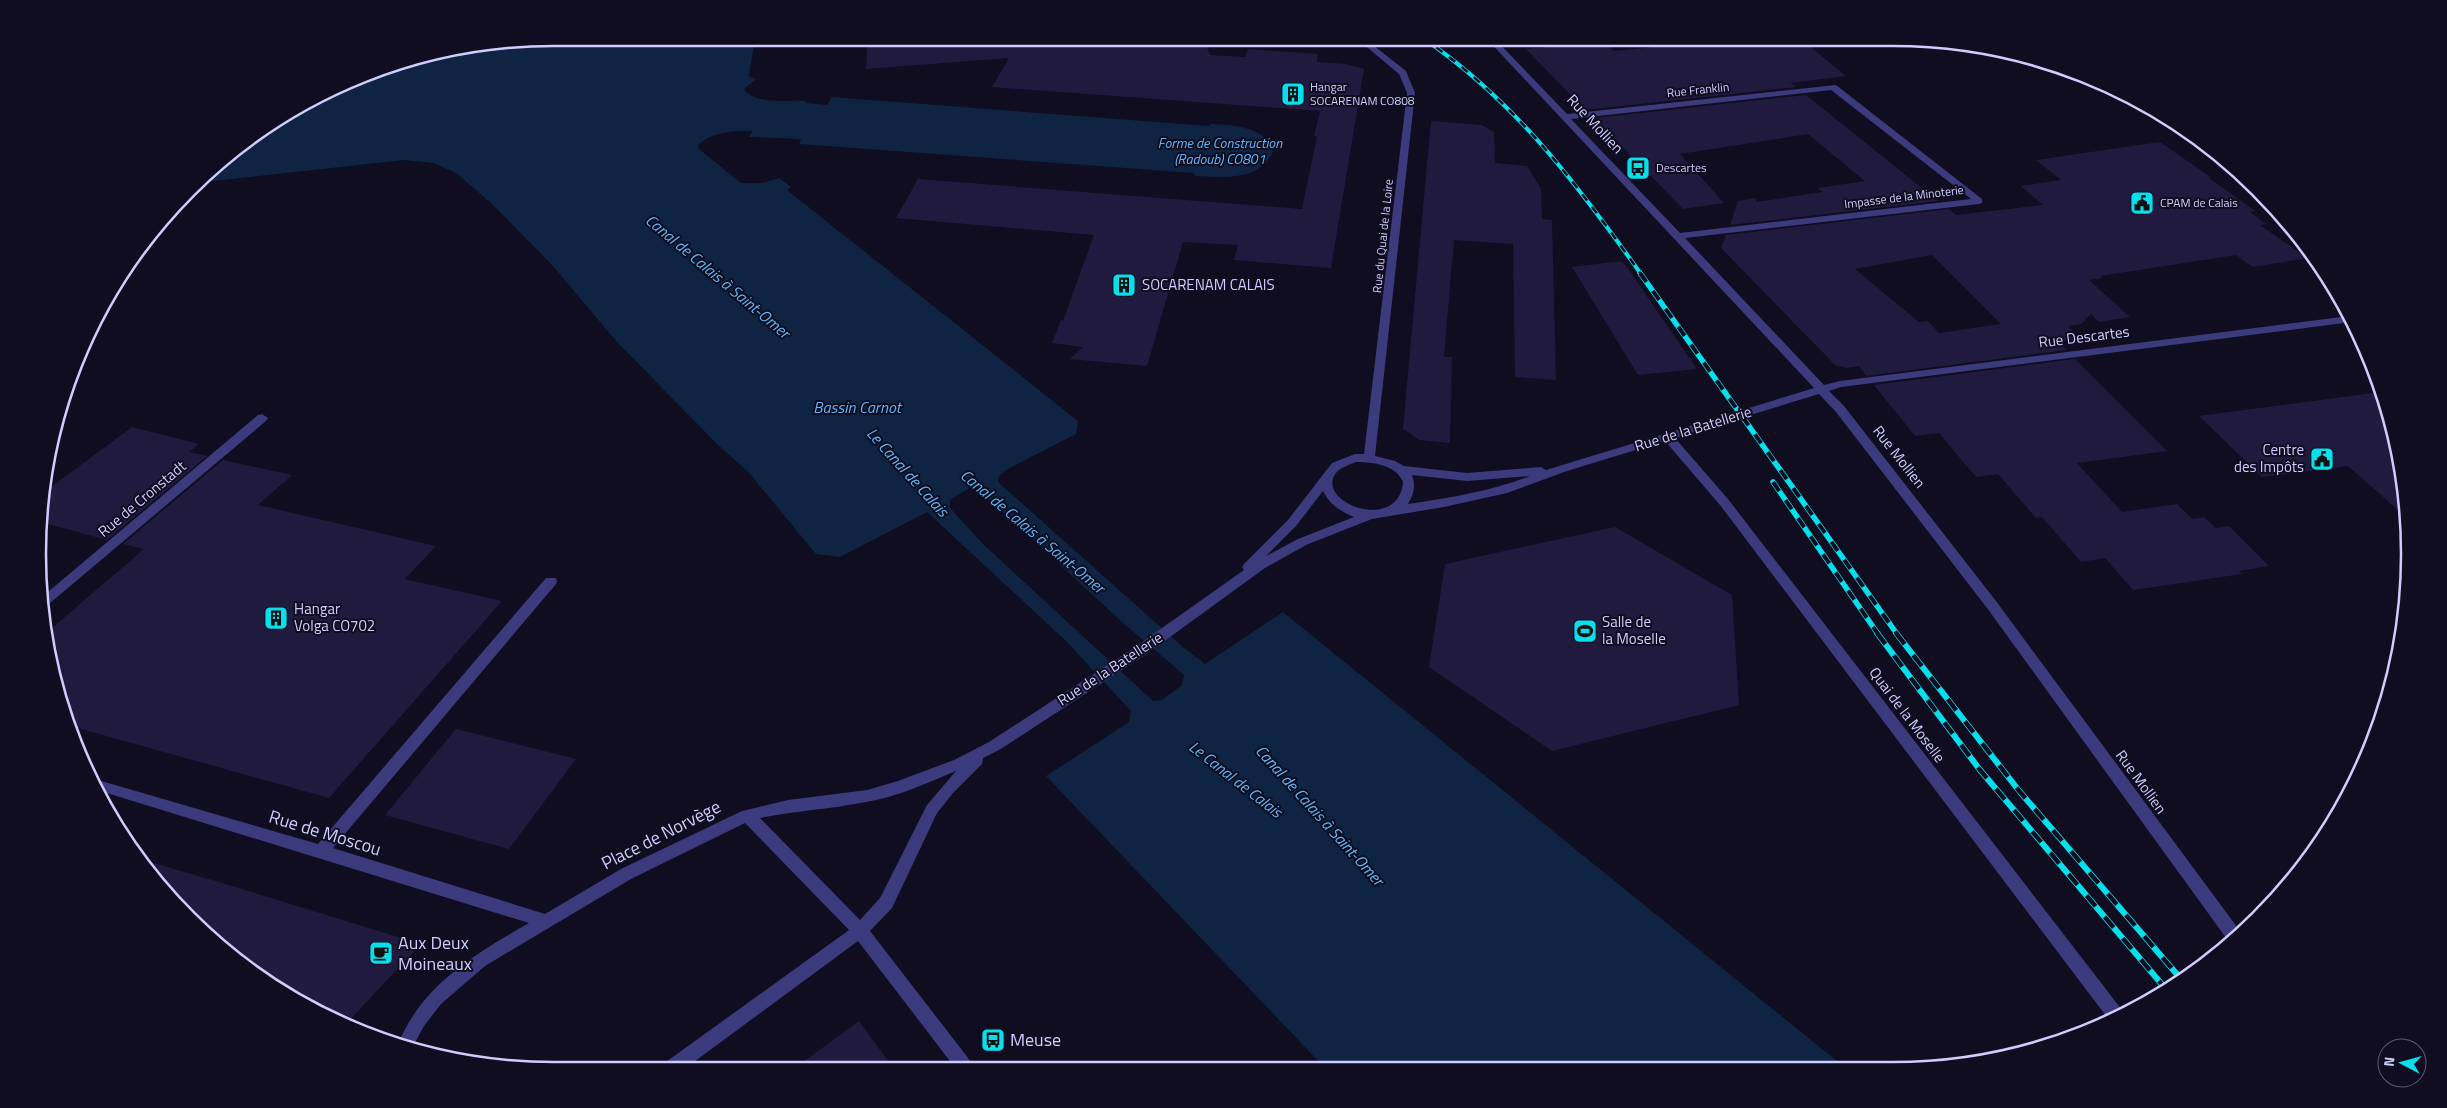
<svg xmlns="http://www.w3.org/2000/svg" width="2447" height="1108" font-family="'Titillium Web',sans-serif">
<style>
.water{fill:#0e2442;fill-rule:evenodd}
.building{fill:#201a3f;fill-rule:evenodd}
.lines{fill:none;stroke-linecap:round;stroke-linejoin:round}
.minor{fill:#3a3a7c;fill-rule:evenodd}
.rail-far2-casing{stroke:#08dfed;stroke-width:4}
.rail-far1-casing{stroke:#08dfed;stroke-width:5.5}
.rail-casing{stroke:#08dfed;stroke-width:6}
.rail-far2{stroke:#0f0d1f;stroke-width:2.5;stroke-dasharray:8;stroke-linecap:butt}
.rail-far1{stroke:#0f0d1f;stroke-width:4;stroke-dasharray:11;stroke-linecap:butt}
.rail{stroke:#0f0d1f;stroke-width:4.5;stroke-dasharray:14;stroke-linecap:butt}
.labels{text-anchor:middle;stroke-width:4;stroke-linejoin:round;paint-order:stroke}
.far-poi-label{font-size:12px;fill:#d0ccfd;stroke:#0f0d1f;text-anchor:start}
.far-street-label{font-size:12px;fill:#d0ccfd;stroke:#0f0d1f}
.far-water-label{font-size:14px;font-style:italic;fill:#5eb7f9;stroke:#0f0d1f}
.street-label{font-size:15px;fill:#d0ccfd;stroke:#0f0d1f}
.poi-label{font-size:15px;fill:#d0ccfd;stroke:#0f0d1f;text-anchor:start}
.water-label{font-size:16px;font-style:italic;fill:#5eb7f9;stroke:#0f0d1f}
.near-street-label{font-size:18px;fill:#d0ccfd;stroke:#0f0d1f}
.near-poi-label{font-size:18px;fill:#d0ccfd;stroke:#0f0d1f;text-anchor:start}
.rim{fill:none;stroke:#d0ccfd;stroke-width:2.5}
</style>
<rect width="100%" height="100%" fill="#0f0d1f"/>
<!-- water -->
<path class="water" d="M554,38h201l-6,38 7,3 -12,10c11,16 45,11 62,12v2l21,2 5,-8 377,29 1,-2c22,1 57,2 63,28 -14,30 -51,25 -78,24l-1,-3 -395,-29 2,-5 -52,-2 4,-6c-18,-1 -41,1 -55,14l1,4 42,34h22l16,-5 12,9 -4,3 291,231 -2,13 -70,36 -7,6 -1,6 186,166 21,16 78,-52 560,454 -518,2 -279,-292 83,-54 2,-11 -65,-70 -139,-129 -87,45 -24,-3 -67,-81 -34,-31 -98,-100 -65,-77 -61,-62 -35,-30 -22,-10 -30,-3 -208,23c67,-67 163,-114 256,-135 32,-7 69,-7 102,-10zM971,487l6,1 145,134 62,53 -2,10 -20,15 -9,1 -170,-157 -33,-36v-8z"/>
<!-- building -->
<path class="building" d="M868,38h335l7,17 35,2 3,-8 70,5 -1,8 29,2 18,5 -33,199 -97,-8 4,-15 -55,-3 -36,124 -77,-7 13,-12 -31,-4 9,-23 2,1 31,-86 -198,-17 22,-39 384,30 15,-73h-3l6,-25 -328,-24 17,-29 -143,11z
M1751,38h28l3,3 19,-2 45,37 -55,7 6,4 -212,23 -59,-61 81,-6 6,8z
M1806,95l132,106 -208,24 8,-24 17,-3 2,4 65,-10 -4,-4 47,-7 -57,-47 -128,20 44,49 -41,6 -89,-91z
M1431,121l51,4 12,7 1,31 32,3 14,23 1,30 10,1 4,160 -41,-3 -2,-133 -59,-4 -10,117h8l-2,86 -31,-3 -16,-11z
M2160,142l52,36h-3l46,33 -5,1 16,12 -6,1 47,33 -54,9 -17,-12 -136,21 2,2 -13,2 41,37 -31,5 -8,-8 -10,10 -13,2 13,13 -21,2 6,9 -200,26 -7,-10 -12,2 -12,-3 -114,-117 5,-13 223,-26 7,6 87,-10 -22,-19 40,-6 -25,-20zM1932,255l69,69 -62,9 -11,-12 -9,1 -64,-53z
M1622,261l9,12 66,96 -59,6 -66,-108z
M2075,359l92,92 -90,12 45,49 55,-8 15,15 12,-2 12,11 13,-2 40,40 -30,5 3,3 -109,16 -28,-32 -24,4 -39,-45 -6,1 -38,-44 -22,3 -37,-44 -24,3 -41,-51z
M2381,392l19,61 6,64 -58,-51 -86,11 -63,-61z
M132,427l67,17 -10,8 18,4 -100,84 -66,-18 2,-29z
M223,460l69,15 -34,30 178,41 -31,33 97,22 -173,197 -262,-73 -2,-5 -18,-66 -2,-20 99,-85 -21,-5z
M1615,527l117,68 7,110 -187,46 -123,-84 16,-103z
M456,729l120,30 -67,90 -124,-34z
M140,859l89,26 192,59 -76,81 -49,-24 -82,-58 -49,-49z
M859,1021l35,48 -102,1z"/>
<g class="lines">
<!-- minor -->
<path class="minor" d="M1356,38h8l42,33 9,22 -40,363 20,5 9,5 63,7 74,-6 5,3 268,-82 -328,-350h8l73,76 269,-29 146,114v4l-3,1 -294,34 139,147 16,-4 509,-65 3,6 -511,65 -12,4 15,15 152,195 244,330 -11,11 -242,-334 -151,-196 -17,-18 -144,44 53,61 394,511 1,3 -14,7 -389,-515 -55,-64 -98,30 -60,22 -63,14 -72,12 -66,26 -41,23 -117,85 -149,97 -16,8 -1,6 -29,29 -16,20 -45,95 -22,23 102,132 2,6h-18l-98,-128 -175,129h-22l2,-6 186,-134 -104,-107 -114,56 -146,87 -44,38 -17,22 -12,22 -14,-4c25,-60 77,-90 131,-121l-432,-133 -6,-12 227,66 228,-266h10l1,3 -1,3 -223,264 212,66 76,-45 121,-58 46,-11 79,-10 31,-9 56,-21 35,-18 149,-97 106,-75 -2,-3 2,-3 44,-44 44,-57 23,-9h9l43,-361 -8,-19zM1831,90l140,109 -291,34 -109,-114zM1356,462c18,0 40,3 47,20 -4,50 -83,23 -69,-6 4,-8 15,-11 22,-14zM1412,475l55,6 63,-5c-39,15 -80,22 -122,28 6,-10 8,-18 4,-29zM1323,491c7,14 17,20 31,26l-56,22 -32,17 30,-30zM956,771l-29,34 -47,93 -20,22 -100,-102c35,-7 71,-9 106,-16 31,-5 61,-19 90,-31z
M262,414l6,4 -2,3 -223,188 -1,-12 216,-182z"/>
<!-- rail-far2 casing -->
<g class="rail-far2-casing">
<path id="rail-far2" d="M1423,38c93,64 153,145 218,236"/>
</g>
<!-- rail-far1 casing -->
<g class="rail-far1-casing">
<path id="rail-far1" d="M1640,273l257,361
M1773,482l105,152"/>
</g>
<!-- rail casing -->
<g class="rail-casing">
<path id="rail" d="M1877,633l103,137 185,218
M1896,633l124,159 161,187"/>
</g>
<!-- rail-far2 -->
<use href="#rail-far2" class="rail-far2"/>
<!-- rail-far1 -->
<use href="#rail-far1" class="rail-far1"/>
<!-- rail -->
<use href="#rail" class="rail"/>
</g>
<!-- icons -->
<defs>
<g id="building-square" transform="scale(1.25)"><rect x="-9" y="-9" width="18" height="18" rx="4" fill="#08dfed" stroke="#0f0d1f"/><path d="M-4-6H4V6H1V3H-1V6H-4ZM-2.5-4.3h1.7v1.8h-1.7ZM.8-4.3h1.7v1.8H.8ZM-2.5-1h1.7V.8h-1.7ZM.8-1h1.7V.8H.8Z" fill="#111"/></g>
<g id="bus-square" transform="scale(1.25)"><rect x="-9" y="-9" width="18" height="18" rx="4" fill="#08dfed" stroke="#0f0d1f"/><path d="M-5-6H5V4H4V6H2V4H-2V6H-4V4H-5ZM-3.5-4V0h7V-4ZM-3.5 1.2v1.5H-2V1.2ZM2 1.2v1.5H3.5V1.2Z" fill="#111"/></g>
<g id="civic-square" transform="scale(1.25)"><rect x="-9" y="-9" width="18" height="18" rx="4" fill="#08dfed" stroke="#0f0d1f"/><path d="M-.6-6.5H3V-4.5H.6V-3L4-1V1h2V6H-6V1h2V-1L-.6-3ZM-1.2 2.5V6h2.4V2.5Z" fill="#111"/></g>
<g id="stadium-square" transform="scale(1.25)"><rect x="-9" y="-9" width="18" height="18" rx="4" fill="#08dfed" stroke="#0f0d1f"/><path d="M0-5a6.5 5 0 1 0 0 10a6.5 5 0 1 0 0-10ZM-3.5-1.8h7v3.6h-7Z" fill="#111"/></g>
<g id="cafe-square" transform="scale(1.25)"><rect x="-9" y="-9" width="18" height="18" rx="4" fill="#08dfed" stroke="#0f0d1f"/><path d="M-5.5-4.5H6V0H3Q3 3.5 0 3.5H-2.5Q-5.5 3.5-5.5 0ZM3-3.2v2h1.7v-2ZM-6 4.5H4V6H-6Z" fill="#111"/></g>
</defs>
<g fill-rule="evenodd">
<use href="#building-square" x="1293" y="94"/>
<use href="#bus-square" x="1638" y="168"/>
<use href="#civic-square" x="2142" y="203"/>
<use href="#building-square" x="1124" y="285"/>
<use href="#civic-square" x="2322" y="459"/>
<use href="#building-square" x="276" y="618"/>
<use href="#stadium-square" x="1585" y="631"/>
<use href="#cafe-square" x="381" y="953"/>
<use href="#bus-square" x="993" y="1040"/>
</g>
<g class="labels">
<!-- far-poi labels -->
<g class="far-poi-label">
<text x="1310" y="91">Hangar<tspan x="1310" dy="14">SOCARENAM CO808</tspan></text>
<text x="1656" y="172">Descartes</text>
<text x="2160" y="207">CPAM de Calais</text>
</g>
<!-- far-street labels -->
<g class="far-street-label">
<text transform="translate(1698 90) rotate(-6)" y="4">Rue Franklin</text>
<text transform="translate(1904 197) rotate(-7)" y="4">Impasse de la Minoterie</text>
<text transform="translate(1383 236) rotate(-84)" y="4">Rue du Quai de la Loire</text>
</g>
<!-- far-water labels -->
<g class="far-water-label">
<text x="1220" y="148">Forme de Construction<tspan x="1220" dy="16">(Radoub) CO801</tspan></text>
</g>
<!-- street labels -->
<g class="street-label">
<text transform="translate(1595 124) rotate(47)" y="5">Rue Mollien</text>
<text transform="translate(2084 337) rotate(-7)" y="5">Rue Descartes</text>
<text transform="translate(1693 429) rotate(-17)" y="5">Rue de la Batellerie</text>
<text transform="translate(1899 457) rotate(52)" y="5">Rue Mollien</text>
<text transform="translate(142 499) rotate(-40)" y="5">Rue de Cronstadt</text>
<text transform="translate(1110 669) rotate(-33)" y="5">Rue de la Batellerie</text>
<text transform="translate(1907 715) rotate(53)" y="5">Quai de la Moselle</text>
<text transform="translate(2141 782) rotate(54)" y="5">Rue Mollien</text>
</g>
<!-- poi labels -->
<g class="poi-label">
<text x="1142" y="290">SOCARENAM CALAIS</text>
<text x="2304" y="455" text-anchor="end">Centre<tspan x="2304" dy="17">des Impôts</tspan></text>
<text x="294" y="614">Hangar<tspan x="294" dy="17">Volga CO702</tspan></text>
<text x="1602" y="627">Salle de<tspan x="1602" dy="17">la Moselle</tspan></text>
</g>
<!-- water labels -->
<g class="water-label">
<text transform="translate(718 276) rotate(40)" y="6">Canal de Calais à Saint-Omer</text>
<text x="857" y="413">Bassin Carnot</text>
<text transform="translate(908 472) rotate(48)" y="6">Le Canal de Calais</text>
<text transform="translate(1033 531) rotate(40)" y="6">Canal de Calais à Saint-Omer</text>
<text transform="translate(1236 779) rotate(38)" y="6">Le Canal de Calais</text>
<text transform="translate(1320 815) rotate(48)" y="6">Canal de Calais à Saint-Omer</text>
</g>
<!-- near-street labels -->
<g class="near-street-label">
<text transform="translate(325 833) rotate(17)" y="6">Rue de Moscou</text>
<text transform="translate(661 835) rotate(-27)" y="6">Place de Norvège</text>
</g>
<!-- near-poi labels -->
<g class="near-poi-label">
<text x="398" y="949">Aux Deux<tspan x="398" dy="21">Moineaux</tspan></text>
<text x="1010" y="1046">Meuse</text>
</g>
</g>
<!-- crop -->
<path d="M0 0H2447V1108H0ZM554 46H1893A508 508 0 0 1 2401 554V554A508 508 0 0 1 1893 1062H554A508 508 0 0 1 46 554V554A508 508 0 0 1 554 46Z" fill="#0f0d1f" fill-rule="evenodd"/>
<path class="rim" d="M554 46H1893A508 508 0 0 1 2401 554V554A508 508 0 0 1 1893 1062H554A508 508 0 0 1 46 554V554A508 508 0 0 1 554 46Z"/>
<!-- north arrow -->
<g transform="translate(2402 1063) rotate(276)"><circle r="24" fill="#0f0d1f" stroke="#5c5978"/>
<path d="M0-4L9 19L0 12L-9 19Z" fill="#08dfed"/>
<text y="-8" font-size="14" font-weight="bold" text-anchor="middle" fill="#d0ccfd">N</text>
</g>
</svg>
